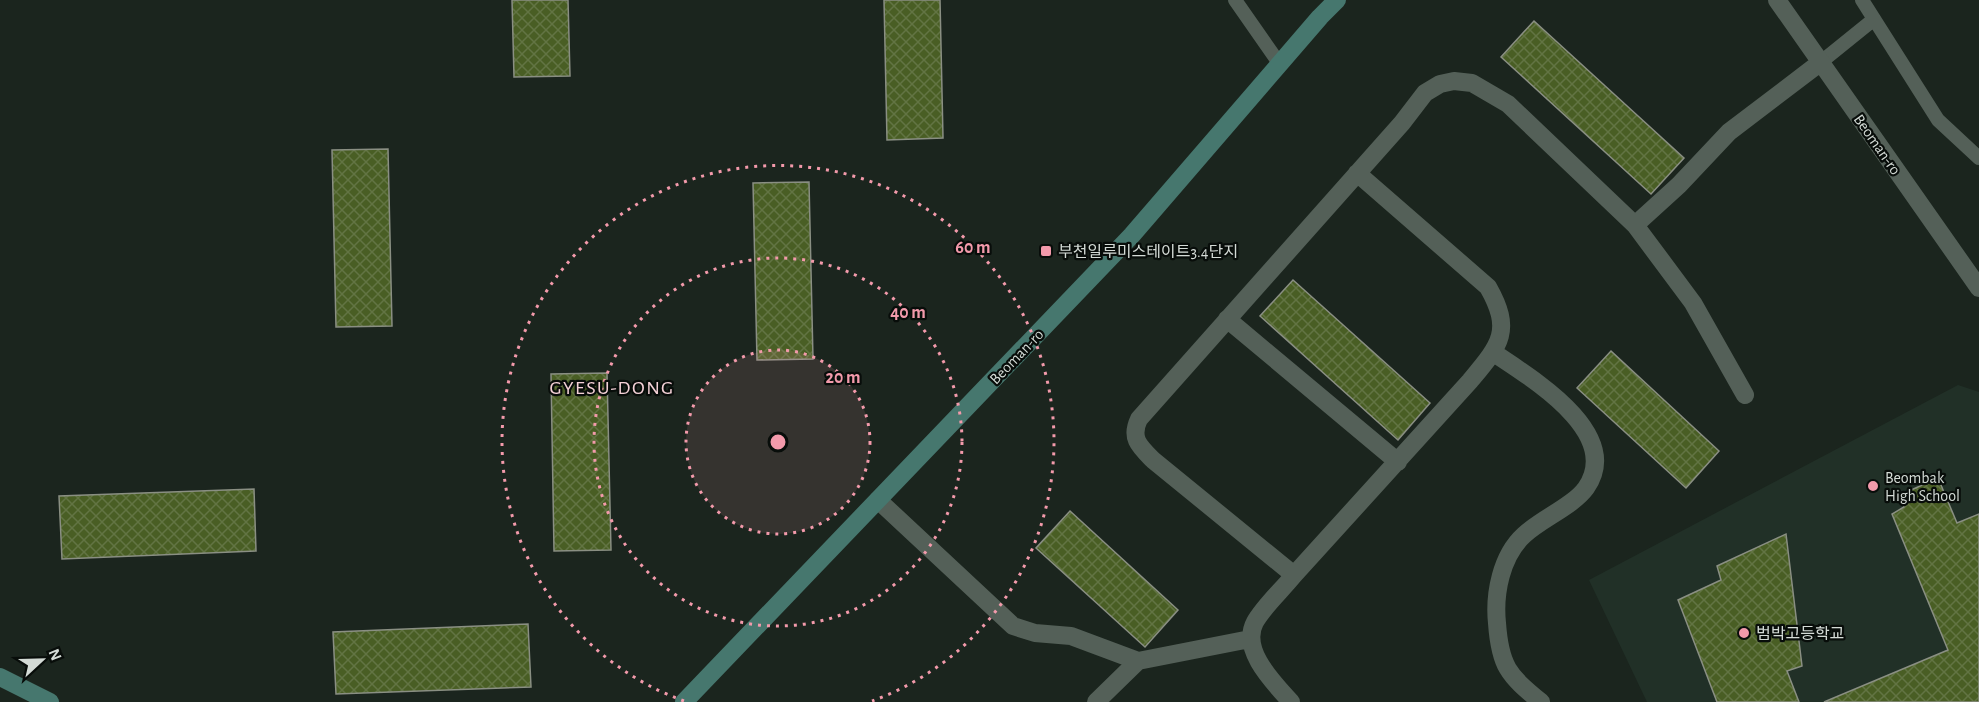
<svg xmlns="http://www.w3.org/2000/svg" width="1979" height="702" font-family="'Alegreya Sans','Noto Sans KR',sans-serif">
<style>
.built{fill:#213027}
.building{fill:url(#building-cross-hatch);stroke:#8a8f83;stroke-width:1.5}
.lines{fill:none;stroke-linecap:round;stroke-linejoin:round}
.lane{stroke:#546058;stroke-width:14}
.street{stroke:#546058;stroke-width:18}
.secondary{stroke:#46776e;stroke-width:18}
.ring{fill:none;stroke:#f39aab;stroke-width:3;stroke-dasharray:3 6}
.poi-dot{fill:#f39aab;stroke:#080d0a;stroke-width:2}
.labels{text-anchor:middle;stroke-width:4.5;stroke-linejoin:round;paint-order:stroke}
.street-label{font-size:16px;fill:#d4dbd6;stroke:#080d0a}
.poi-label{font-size:16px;fill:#d4dbd6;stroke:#080d0a;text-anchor:start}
.quarter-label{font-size:20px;letter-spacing:1.5px;fill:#f4d1d7;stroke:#080d0a}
.centre{fill:#f39aab;stroke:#080d0a;stroke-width:3}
.ring-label{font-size:18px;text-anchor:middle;font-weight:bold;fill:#f39aab;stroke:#080d0a;stroke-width:4.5;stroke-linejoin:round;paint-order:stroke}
</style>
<defs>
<pattern id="building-cross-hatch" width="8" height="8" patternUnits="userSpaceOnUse" patternTransform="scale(1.5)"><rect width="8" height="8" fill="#495e24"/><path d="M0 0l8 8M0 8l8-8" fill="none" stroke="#627443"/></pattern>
</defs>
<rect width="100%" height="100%" fill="#1b251e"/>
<!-- built -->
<path class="built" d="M1958,385l21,7v310h-332l-58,-122z"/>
<!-- building -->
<path class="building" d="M512,0h56l2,76 -56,1z
M884,0h56l3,138 -56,2z
M1534,21l150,137 -33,36 -150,-137z
M388,149l4,177 -56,1 -4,-177z
M809,182l4,177 -56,1 -4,-177z
M1293,280l137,123 -32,37 -138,-124z
M1611,351l108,100 -33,37 -109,-100z
M607,373l4,177 -57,1 -3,-177z
M1938,478l19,45 22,-9v188h-155l124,-52 -56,-136 12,-7 -4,-12z
M254,489l2,62 -194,8 -3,-63z
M1070,511l108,99 -33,37 -109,-99z
M1786,534l16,132 -15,5 12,31h-82l-39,-102 43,-20 -4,-14z
M528,624l3,63 -195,7 -3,-62z"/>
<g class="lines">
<!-- lane -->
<path class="lane" d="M1235,0l44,63
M1862,0l76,120 41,38
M1821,62l52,-42"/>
<!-- street -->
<path class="street" d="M1777,0l202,288
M1635,225l44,-40 50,-53 92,-70
M1227,319l171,143
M1494,353c37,25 130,80 92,135 -13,18 -45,31 -62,47 -23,21 -30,59 -27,88 3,43 11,52 44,79
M878,500l135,126 22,7 36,3 67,25 112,-22
M1294,575l176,-194c30,-36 43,-50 18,-94l-131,-114
M1096,702l42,-41
M1291,702c-17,-19 -51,-52 -36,-80 9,-16 27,-32 39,-47l-141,-115c-14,-14 -23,-22 -14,-41l263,-296 23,-30 15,-9 14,-3 18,2 36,21 127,121 58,78 52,92"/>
<!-- secondary -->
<path class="secondary" d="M0,677l50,25
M684,702l448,-467 188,-218 17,-17"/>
</g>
<!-- distance rings -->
<circle cx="778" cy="442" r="92" fill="#f39aab" fill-opacity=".12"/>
<g class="ring">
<circle cx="778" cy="442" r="92"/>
<circle cx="778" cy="442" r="184"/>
<path d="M684 701A276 276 0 1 1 872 701"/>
</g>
<!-- markers -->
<g class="poi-dot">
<rect x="1040" y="245" width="12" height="12" rx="3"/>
<circle cx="1873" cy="486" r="6"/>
<circle cx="1744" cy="633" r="6"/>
</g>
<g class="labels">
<!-- street labels -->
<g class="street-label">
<text transform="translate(1878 144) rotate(55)" y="6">Beoman-ro</text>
<text transform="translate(1016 356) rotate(-46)" y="6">Beoman-ro</text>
</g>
<!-- poi labels -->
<g class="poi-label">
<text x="1058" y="257">부천일루미스테이트3.4단지</text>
<text x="1885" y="483">Beombak<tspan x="1885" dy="18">High School</tspan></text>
<text x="1756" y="639">범박고등학교</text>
</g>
<!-- quarter labels -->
<g class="quarter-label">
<text x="612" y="394">GYESU-DONG</text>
</g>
</g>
<circle cx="778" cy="442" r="9" class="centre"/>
<g class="ring-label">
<text x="973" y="253">60 m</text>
<text x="908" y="318">40 m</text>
<text x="843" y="383">20 m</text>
</g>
<!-- north arrow -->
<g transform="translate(42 660) rotate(68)" stroke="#080d0a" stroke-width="4.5" paint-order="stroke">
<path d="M0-4.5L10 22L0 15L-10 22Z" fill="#d4dbd6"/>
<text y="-9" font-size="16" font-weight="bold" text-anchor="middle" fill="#d4dbd6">N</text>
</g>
</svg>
